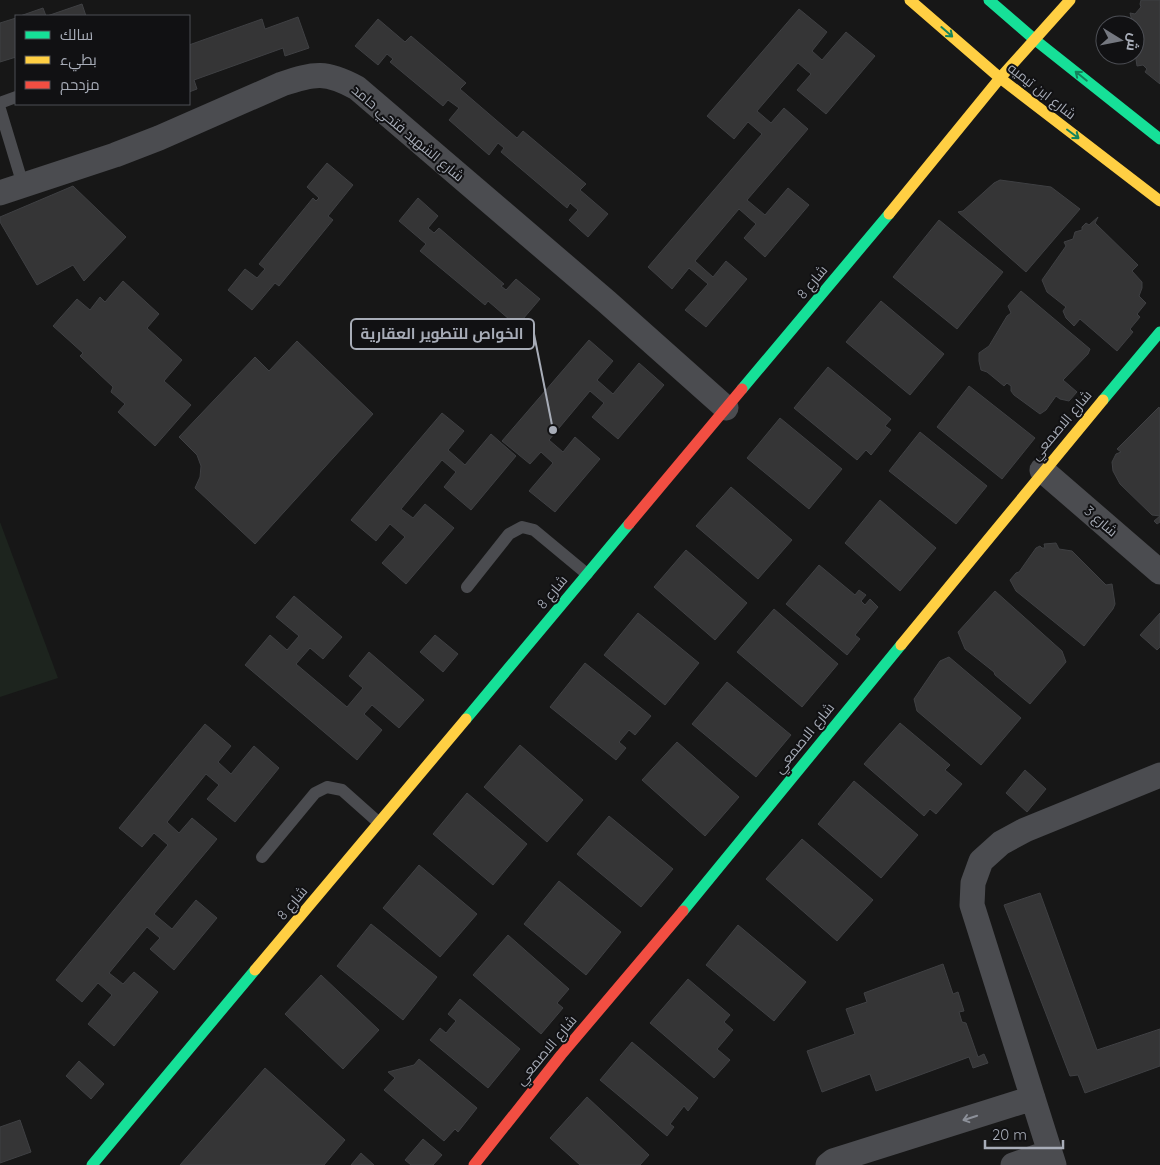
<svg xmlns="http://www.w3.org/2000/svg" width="1160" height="1165" font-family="Quicksand,Cairo,sans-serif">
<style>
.green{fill:#1d241e}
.building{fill:#353536;stroke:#3f4043}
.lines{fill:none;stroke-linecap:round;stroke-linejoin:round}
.lane{stroke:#4b4c50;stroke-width:12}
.street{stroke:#4b4c50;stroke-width:25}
.fast{stroke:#16e098;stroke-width:11}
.slow{stroke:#ffcf43;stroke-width:11}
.jam{stroke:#f24e42;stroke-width:11}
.oneway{stroke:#14835c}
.oneway2{stroke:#8c9099}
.labels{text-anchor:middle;stroke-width:4;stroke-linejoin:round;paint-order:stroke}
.street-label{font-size:14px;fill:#a8adb8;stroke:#111113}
.leader{fill:none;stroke:#a8adb8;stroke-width:2}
.callout-dot{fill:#a8adb8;stroke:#111113;stroke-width:2}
.callout{fill:#111113;stroke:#a8adb8;stroke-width:2}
.callout-label{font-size:15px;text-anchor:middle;font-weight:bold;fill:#a8adb8}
</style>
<rect width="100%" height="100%" fill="#171717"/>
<!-- green -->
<path class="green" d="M0,522l58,156 -58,19z"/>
<!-- building -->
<path class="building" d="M1141,0h19v84l-15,-12 2,-3 -4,-4 -6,1 -2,-13v-8h2l-2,-20h-2l-3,-12 5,1 6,-7 -1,-3z
M82,4l4,12h-39z
M43,8l3,8h-26z
M799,9l28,23 -15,19 10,9 24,-28 29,24 -49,58 -29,-24 14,-16 -13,-11 -41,48 14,12 13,-15 24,21 -61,71 18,15 23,-27 21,17 -44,52 -21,-19 12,-14 -17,-15 -44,52 18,16 13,-16 21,18 -41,48 -21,-17 23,-26 -19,-16 -17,21 -24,-22 114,-133 -14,-12 -14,17 -27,-23z
M298,17l11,31 -24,8 -2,-8 -89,32 3,9 -8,3v-47l73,-26 3,10z
M16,18v39l-16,5v-39z
M378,19l27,23 6,-6 55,47 -6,6 57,49 6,-7 63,53 -6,6 28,24 -20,23 -19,-17 9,-10 -8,-7 -3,5 -66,-56 3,-4 -6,-5 -9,12 -40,-35 10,-12 -11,-8 -5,6 -53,-44 3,-3 -6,-5 -9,11 -23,-19z
M327,163l26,22 -25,31 5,4 -54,66 -4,-3 -23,27 -24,-20 17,-21 12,9 8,-9 -6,-5 54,-66 3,3 3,-3 -12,-11z
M1000,180l51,7 29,22 -54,63 -68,-60 5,-1 31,-28z
M73,186l53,51 -42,44 -11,-16 -36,20 -37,-63v-5z
M418,198l20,18 -10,12 6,5 5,-5 65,56 -3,2 5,4 10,-11 24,20 -23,27 -29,-25 -3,4 -65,-54 6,-7 -27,-23z
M1098,217l-3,6 43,42 -6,6 10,11v6l-3,8 7,7 -9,11 3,3 -10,12 3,3 -16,19 -37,-32 -6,7 -8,-8 -3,-7 3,-4 -19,-15 -5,-12 24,-34 -2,-4 9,-3 2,-7 7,-2v-3l4,-4 3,2z
M939,220l64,52 -46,57 -64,-52z
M123,281l36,33 -12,14 35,32 -18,21 27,24 -36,41 -37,-34 7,-8 -14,-12 2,-5 -33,-31 3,-3 -30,-27 24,-27 13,11 10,-13 5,5z
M1021,291l69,58 -2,5 -25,26 14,12 -8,9 -9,-2 -4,-3 -10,14 -6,4 -26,-19 -3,-4v-5l-4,-3 -3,3 -17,-14 -6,-2 -2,-9v-8l10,-7 18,-30 4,-3 -3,-7z
M881,301l63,53 -34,41 -64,-53z
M589,340l24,21 -16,19 16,14 26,-31 25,22 -46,54 -26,-22 12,-14 -14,-12 -41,49 14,12 12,-15 25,22 -45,53 -26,-21 24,-28 -12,-11 -11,12 -28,-23z
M297,341l76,73 -118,130 -60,-56 5,-11 1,-11 -4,-11 -18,-18 76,-80 14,14z
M828,367l63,52 -6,7 6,4 -20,25 -5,-5 -9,10 -63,-52z
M969,386l66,52 -33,41 -65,-52z
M1159,407l1,2v113l-3,2 -3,-3 6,-5 -8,-1 -32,-31 -7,-13 -1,-9 4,-8 5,-2 -4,-3z
M442,413l22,18 -16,19 17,15 26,-31 25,22 -45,54 -27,-23 12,-15 -14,-12 -41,49 12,9 12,-14 29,24 -48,56 -24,-21 23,-26 -15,-13 -14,17 -25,-21z
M780,418l62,51 -33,40 -62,-51z
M920,432l67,54 -31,38 -67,-53z
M731,487l61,53 -34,39 -62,-53z
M880,500l56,48 -36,43 -55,-48z
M1056,543l3,6 13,2 34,34 6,-1 3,20 -2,5 -29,37 -68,-55 -6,-11 6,-7 3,-1 17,-24 4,-2 2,2h3l-1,-4z
M686,550l61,53 -32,37 -61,-53z
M819,565l36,30 4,-5 7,5 -5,6 4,4 5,-6 8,8 -23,28 5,4 -13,16 -61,-51z
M995,591l67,60 4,11 -36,42 -35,-29 -1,-3 -29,-23 -7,-17z
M294,596l48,41 -19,22 -13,-11 -14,16 51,43 16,-19 -14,-12 20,-24 55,48 -25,28 -27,-23 -8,9 18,16 -25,30 -112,-95 25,-30 17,15 12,-14 -23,-19z
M774,609l64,55 -36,43 -65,-55z
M638,613l61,50 -34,42 -61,-50z
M1160,613v34l-3,3 -17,-15z
M435,635l23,19 -15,18 -23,-20z
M949,657l72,61 -40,47 -64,-54 -3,-12 26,-38z
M585,663l66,53 -16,19 -6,-5 -10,12 7,6 -10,12 -66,-53z
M727,682l64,53 -35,42 -64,-53z
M900,723l50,42 -5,5 17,14 -26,30 -6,-5 -6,7 -60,-52z
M205,724l26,22 -13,16 13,12 23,-28 25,22 -44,54 -28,-23 12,-14 -13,-11 -39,48 12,11 13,-15 25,21 -63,75 18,15 24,-29 21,18 -43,52 -24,-21 10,-11 -13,-11 -38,46 14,11 11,-12 24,20 -44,54 -26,-22 24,-29 -14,-12 -16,19 -26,-22 112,-135 -14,-12 -12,14 -23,-19z
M677,742l62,55 -34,39 -63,-56z
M520,745l63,55 -36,42 -63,-55z
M1025,770l21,19 -19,23 -21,-19z
M854,781l64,54 -37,43 -63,-54z
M467,793l60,51 -34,41 -60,-51z
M609,816l64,53 -32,38 -64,-53z
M802,839l71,61 -36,41 -71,-62z
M419,865l58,49 -37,43 -57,-49z
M559,881l62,51 -35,43 -62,-51z
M1040,893l57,157 63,-21v37l-75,27 -7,-18 -8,1 -66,-171z
M371,924l66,53 -34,43 -66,-54z
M738,925l68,57 -32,39 -68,-56z
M508,935l61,54 -12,14 6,5 -22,26 -68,-59z
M943,964l10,30 5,-2 6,19 -5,1 3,10 4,1 12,34 6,-3 4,9 -15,5 -4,-11 -93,34 -6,-17 -48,18 -15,-41 48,-17 -9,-25 21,-7 -3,-9z
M321,975l58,55 -36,39 -58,-55z
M688,979l42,36 -6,7 9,8 -16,19 13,11 -16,18 -64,-55z
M460,999l60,50 -32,39 -58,-48 10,-12 6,5 10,-12 -8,-7z
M632,1042l66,56 -10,13 -4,-5 -14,18 4,3 -7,9 -67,-56z
M419,1059l58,49 -19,24 -3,-3 -11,12 -60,-51 11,-12 -7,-6 26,-7z
M79,1061l25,23 -13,15 -25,-23z
M265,1068l80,72 -21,25h-144z
M587,1097l62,58 -9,10h-60l-30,-27z
M20,1120l11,32 -31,11v-36z
M423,1139l19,16 -9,10h-22l-6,-5z
M361,1153l13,12h-23z"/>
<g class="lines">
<!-- lane -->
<path class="lane" d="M0,103l16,-6
M0,109l23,76
M467,587l42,-53 13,-7 12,3 53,44
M262,857l53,-64 12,-6 15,3 36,32"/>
<!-- street -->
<path class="street" d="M0,193l115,-38 44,-17 123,-54c33,-11 44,-13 75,4l250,214 119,106
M1042,470l118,102
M828,1165l5,-4 200,-63
M1013,1165l37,-13
M1054,1165l-82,-260 1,-22 8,-22 20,-18 24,-13 135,-55"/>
<!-- fast -->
<path class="fast" d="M989,0l45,39 126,100
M742,389l147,-175
M1103,400l57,-68
M466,719l163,-195
M683,911l218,-266
M92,1165l163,-195"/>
<!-- slow -->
<path class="slow" d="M910,0l90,78 160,123
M889,214l111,-136 70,-78
M901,645l202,-245
M255,970l211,-251"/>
<!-- jam -->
<path class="jam" d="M629,524l113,-135
M474,1165l87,-110 122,-144"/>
</g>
<!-- one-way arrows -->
<defs><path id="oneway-shaft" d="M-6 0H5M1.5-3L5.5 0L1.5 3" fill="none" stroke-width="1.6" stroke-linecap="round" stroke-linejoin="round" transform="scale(1.25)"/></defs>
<g class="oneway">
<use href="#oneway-shaft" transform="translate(947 32) rotate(41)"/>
<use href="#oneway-shaft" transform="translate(1081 76) rotate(-141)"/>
<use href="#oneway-shaft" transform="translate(1073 134) rotate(37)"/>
</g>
<use class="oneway2" href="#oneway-shaft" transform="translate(970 1118) rotate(162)"/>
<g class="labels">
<!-- street labels -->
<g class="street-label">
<text transform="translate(1042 91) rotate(38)" y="5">شارع ابن تيميه</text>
<text transform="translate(408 133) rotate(40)" y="5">شارع الشهيد فتحي حامد</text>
<text transform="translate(812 282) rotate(-50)" y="5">شارع 8</text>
<text transform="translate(1061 425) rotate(-50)" y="5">شارع الاصمعي</text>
<text transform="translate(1101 521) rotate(41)" y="5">شارع 3</text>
<text transform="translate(552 592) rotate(-50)" y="5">شارع 8</text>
<text transform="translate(804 738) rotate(-51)" y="5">شارع الاصمعي</text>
<text transform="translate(292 903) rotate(-50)" y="5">شارع 8</text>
<text transform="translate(546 1050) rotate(-50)" y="5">شارع الاصمعي</text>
</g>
</g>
<!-- callouts -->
<path class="leader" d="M553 430L534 334"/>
<circle class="callout-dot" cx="553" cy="430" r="5"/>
<rect class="callout" x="351" y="319" width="183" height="30" rx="5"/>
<g class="callout-label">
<text x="442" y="339">الخواص للتطوير العقارية</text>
</g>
<!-- legend -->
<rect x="15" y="15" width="175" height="90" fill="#111113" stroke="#4d4f55"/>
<rect x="25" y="31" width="25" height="8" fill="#16e098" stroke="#4d4f55"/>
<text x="60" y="40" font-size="15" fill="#a8adb8">سالك</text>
<rect x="25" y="56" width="25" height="8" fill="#ffcf43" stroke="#4d4f55"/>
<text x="60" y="65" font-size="15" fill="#a8adb8">بطيء</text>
<rect x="25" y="81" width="25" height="8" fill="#f24e42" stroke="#4d4f55"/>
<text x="60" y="90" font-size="15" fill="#a8adb8">مزدحم</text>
<!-- north arrow -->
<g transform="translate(1120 40) rotate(100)"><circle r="24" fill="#111113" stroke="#4d4f55"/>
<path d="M0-4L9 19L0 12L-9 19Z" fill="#757880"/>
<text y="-8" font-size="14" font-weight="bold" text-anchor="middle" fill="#a8adb8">ش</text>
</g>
<!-- scale -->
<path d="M985 1140v8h78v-8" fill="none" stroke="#a8adb8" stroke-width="2.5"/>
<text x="992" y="1140" font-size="15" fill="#a8adb8" stroke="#111113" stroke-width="4" paint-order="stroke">20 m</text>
</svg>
